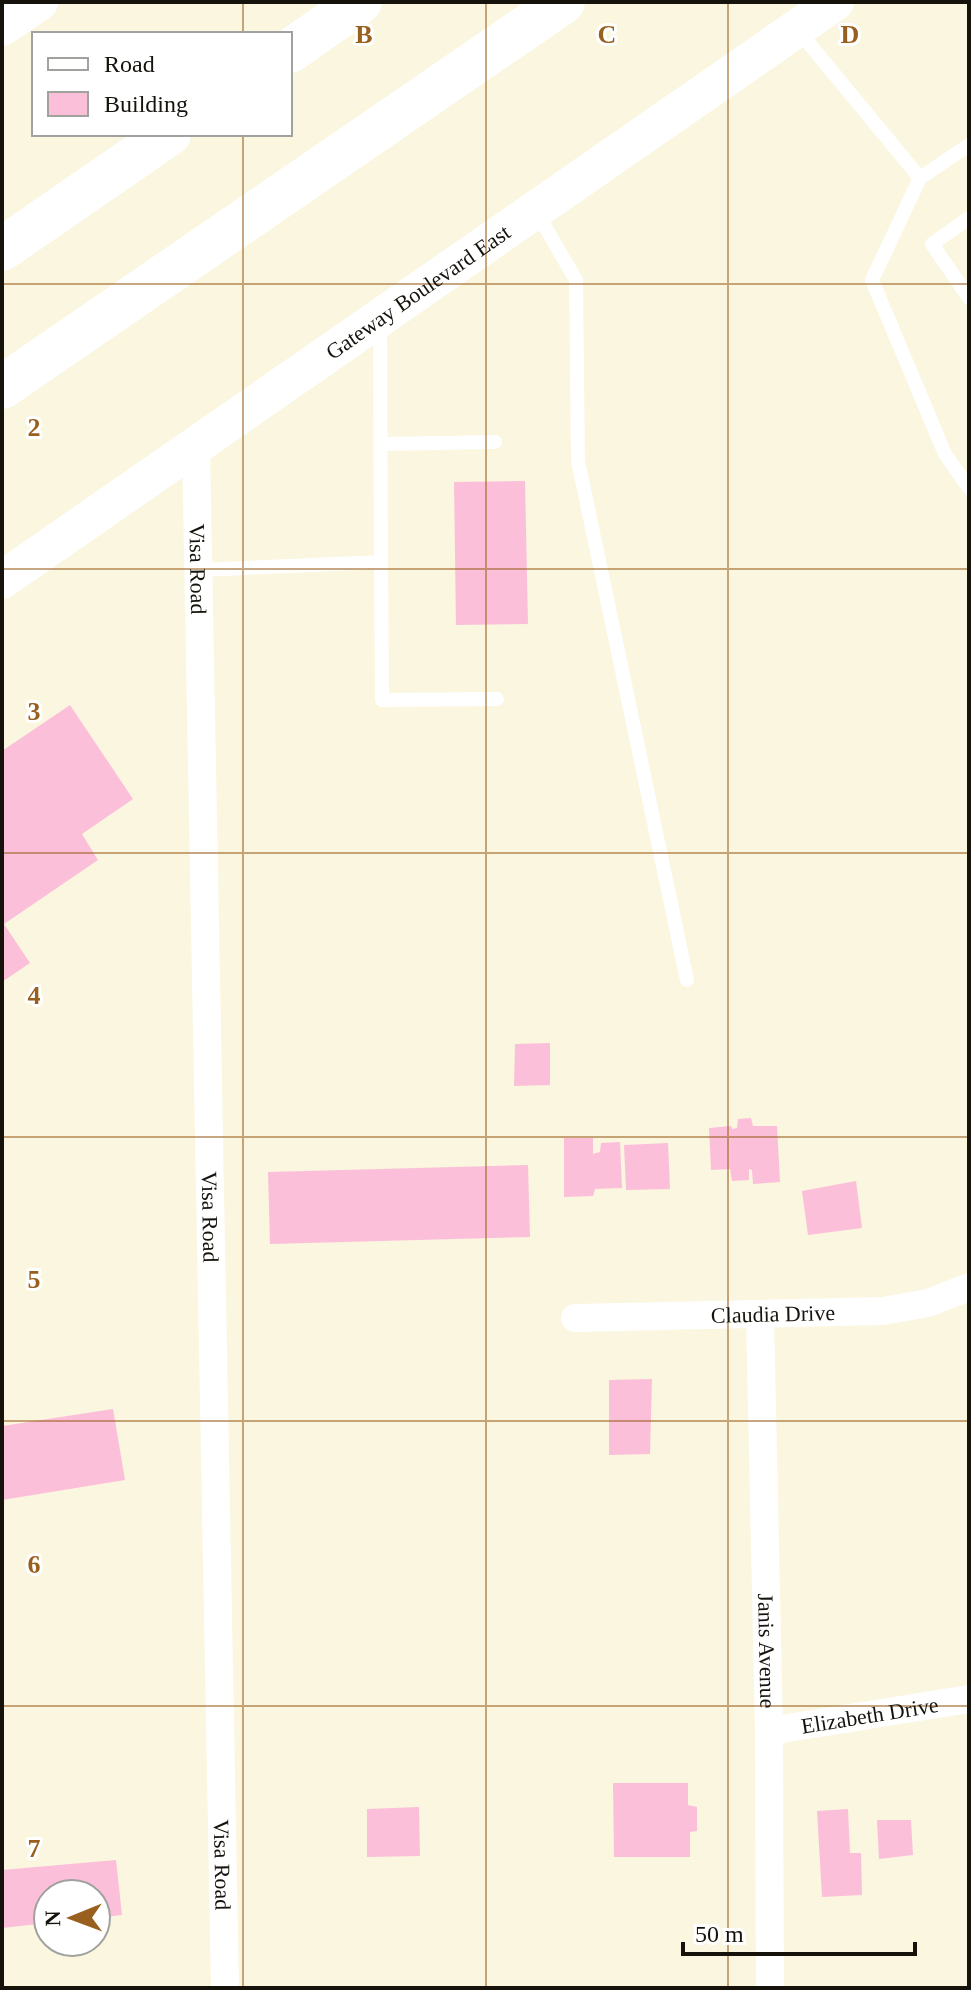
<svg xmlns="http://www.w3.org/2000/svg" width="971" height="1990" font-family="Georgia,serif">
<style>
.building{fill:#fcbfda}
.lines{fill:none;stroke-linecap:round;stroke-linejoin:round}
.service{stroke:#fff;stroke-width:14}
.minor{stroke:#fff;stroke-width:28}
.secondary{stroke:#fff;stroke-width:38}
.motorway{stroke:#fff;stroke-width:44}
.grid{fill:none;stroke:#995f1e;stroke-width:2;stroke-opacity:0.55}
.labels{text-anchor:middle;stroke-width:6;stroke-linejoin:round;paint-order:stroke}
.street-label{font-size:22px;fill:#15130c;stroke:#fff}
.grid-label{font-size:26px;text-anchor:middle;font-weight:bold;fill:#995f1e;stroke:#fff;stroke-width:6;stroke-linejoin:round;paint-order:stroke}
</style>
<rect width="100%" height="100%" fill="#faf6df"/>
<!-- building -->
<path class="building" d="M525,481l3,143 -72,1 -2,-143z
M70,705l63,94 -51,35 16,26 -94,64 26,39 -28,19v-231z
M550,1043v42l-36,1 1,-42z
M751,1118l2,8h24l3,56 -27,2 -1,-14 -3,-1v11l-17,1 -2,-12 -19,1 -2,-42 22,-2 1,3 5,-1 1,-9z
M564,1138h29v16l7,-2 1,-9 19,-1 2,46 -27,1 -2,7 -29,1z
M668,1143l2,46 -44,1 -2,-45z
M528,1165l2,72 -260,7 -2,-72z
M856,1181l6,47 -54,7 -6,-44z
M652,1379l-2,75 -41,1v-75z
M113,1409l12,71 -123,20v-74z
M613,1783h75v22l9,2v24l-7,1v25h-76z
M419,1807l1,49 -53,1v-48z
M848,1809l2,44h11l1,42 -40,2 -5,-86z
M877,1820h34l2,35 -34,4z
M116,1860l6,55 -26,3v-24h-48v29l-46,5v-58z"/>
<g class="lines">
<!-- service -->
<path class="service" d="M797,29l123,149
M969,145l-49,33 -48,102 73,174 24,34
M536,211l40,69 2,181 109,519
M969,218l-37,26 37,54
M381,444l114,-2
M381,562l1,138 115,-1
M198,570l183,-8 -1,-241"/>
<!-- minor -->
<g class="minor">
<path id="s1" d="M196,447l29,1541"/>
<path id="s2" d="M760,1315l9,416 1,257"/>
<path id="s3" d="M575,1318l308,-7 45,-8 41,-16"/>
<path id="s4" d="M769,1731l200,-32"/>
</g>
<!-- secondary -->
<g class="secondary">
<path d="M2,27l37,-25"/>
<path id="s5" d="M2,580l833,-578"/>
</g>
<!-- motorway -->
<path class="motorway" d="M290,51l70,-49
M2,249l167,-115
M2,387l561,-385"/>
</g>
<!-- grid -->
<path class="grid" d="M243,2v32M486,2v1986M728,2v1986M243,134v1854M2,284h967M2,569h967M2,853h967M2,1137h967M2,1421h967M2,1706h967"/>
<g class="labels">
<!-- street labels -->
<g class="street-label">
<text dy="8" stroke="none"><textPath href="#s5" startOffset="506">Gateway Boulevard East</textPath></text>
<text dy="8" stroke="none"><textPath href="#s1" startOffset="122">Visa Road</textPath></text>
<text dy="8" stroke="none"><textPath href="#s1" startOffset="770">Visa Road</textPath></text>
<text dy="8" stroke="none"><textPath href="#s3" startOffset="198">Claudia Drive</textPath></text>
<text dy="8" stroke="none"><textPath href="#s2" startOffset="336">Janis Avenue</textPath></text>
<text dy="8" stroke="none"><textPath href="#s4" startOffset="102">Elizabeth Drive</textPath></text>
<text dy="8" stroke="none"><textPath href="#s1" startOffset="1418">Visa Road</textPath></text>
</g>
</g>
<g class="grid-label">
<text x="364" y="43">B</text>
<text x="607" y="43">C</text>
<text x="850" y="43">D</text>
<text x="34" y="436">2</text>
<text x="34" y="720">3</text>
<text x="34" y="1004">4</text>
<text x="34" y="1288">5</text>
<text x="34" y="1573">6</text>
<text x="34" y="1857">7</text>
</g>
<!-- border -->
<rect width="971" height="1990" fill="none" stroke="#15130c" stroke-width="8"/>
<!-- legend -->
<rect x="32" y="32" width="260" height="104" fill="#ffffff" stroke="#a1a19e" stroke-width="2"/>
<rect x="48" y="58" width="40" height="12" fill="#ffffff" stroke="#a1a19e" stroke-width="2"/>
<text x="104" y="72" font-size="24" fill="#15130c">Road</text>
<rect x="48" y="92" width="40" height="24" fill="#fcbfda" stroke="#a1a19e" stroke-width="2"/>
<text x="104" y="112" font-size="24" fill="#15130c">Building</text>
<!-- north arrow -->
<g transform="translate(72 1918) rotate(269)"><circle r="38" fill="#ffffff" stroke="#a1a19e" stroke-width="2"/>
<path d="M0-6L14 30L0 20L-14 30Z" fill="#995f1e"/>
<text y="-12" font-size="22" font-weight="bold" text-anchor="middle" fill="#15130c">N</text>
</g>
<!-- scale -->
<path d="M683 1942v12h232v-12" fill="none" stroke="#15130c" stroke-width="4"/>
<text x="695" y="1942" font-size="24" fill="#15130c" stroke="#ffffff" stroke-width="6" paint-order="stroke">50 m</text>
</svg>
